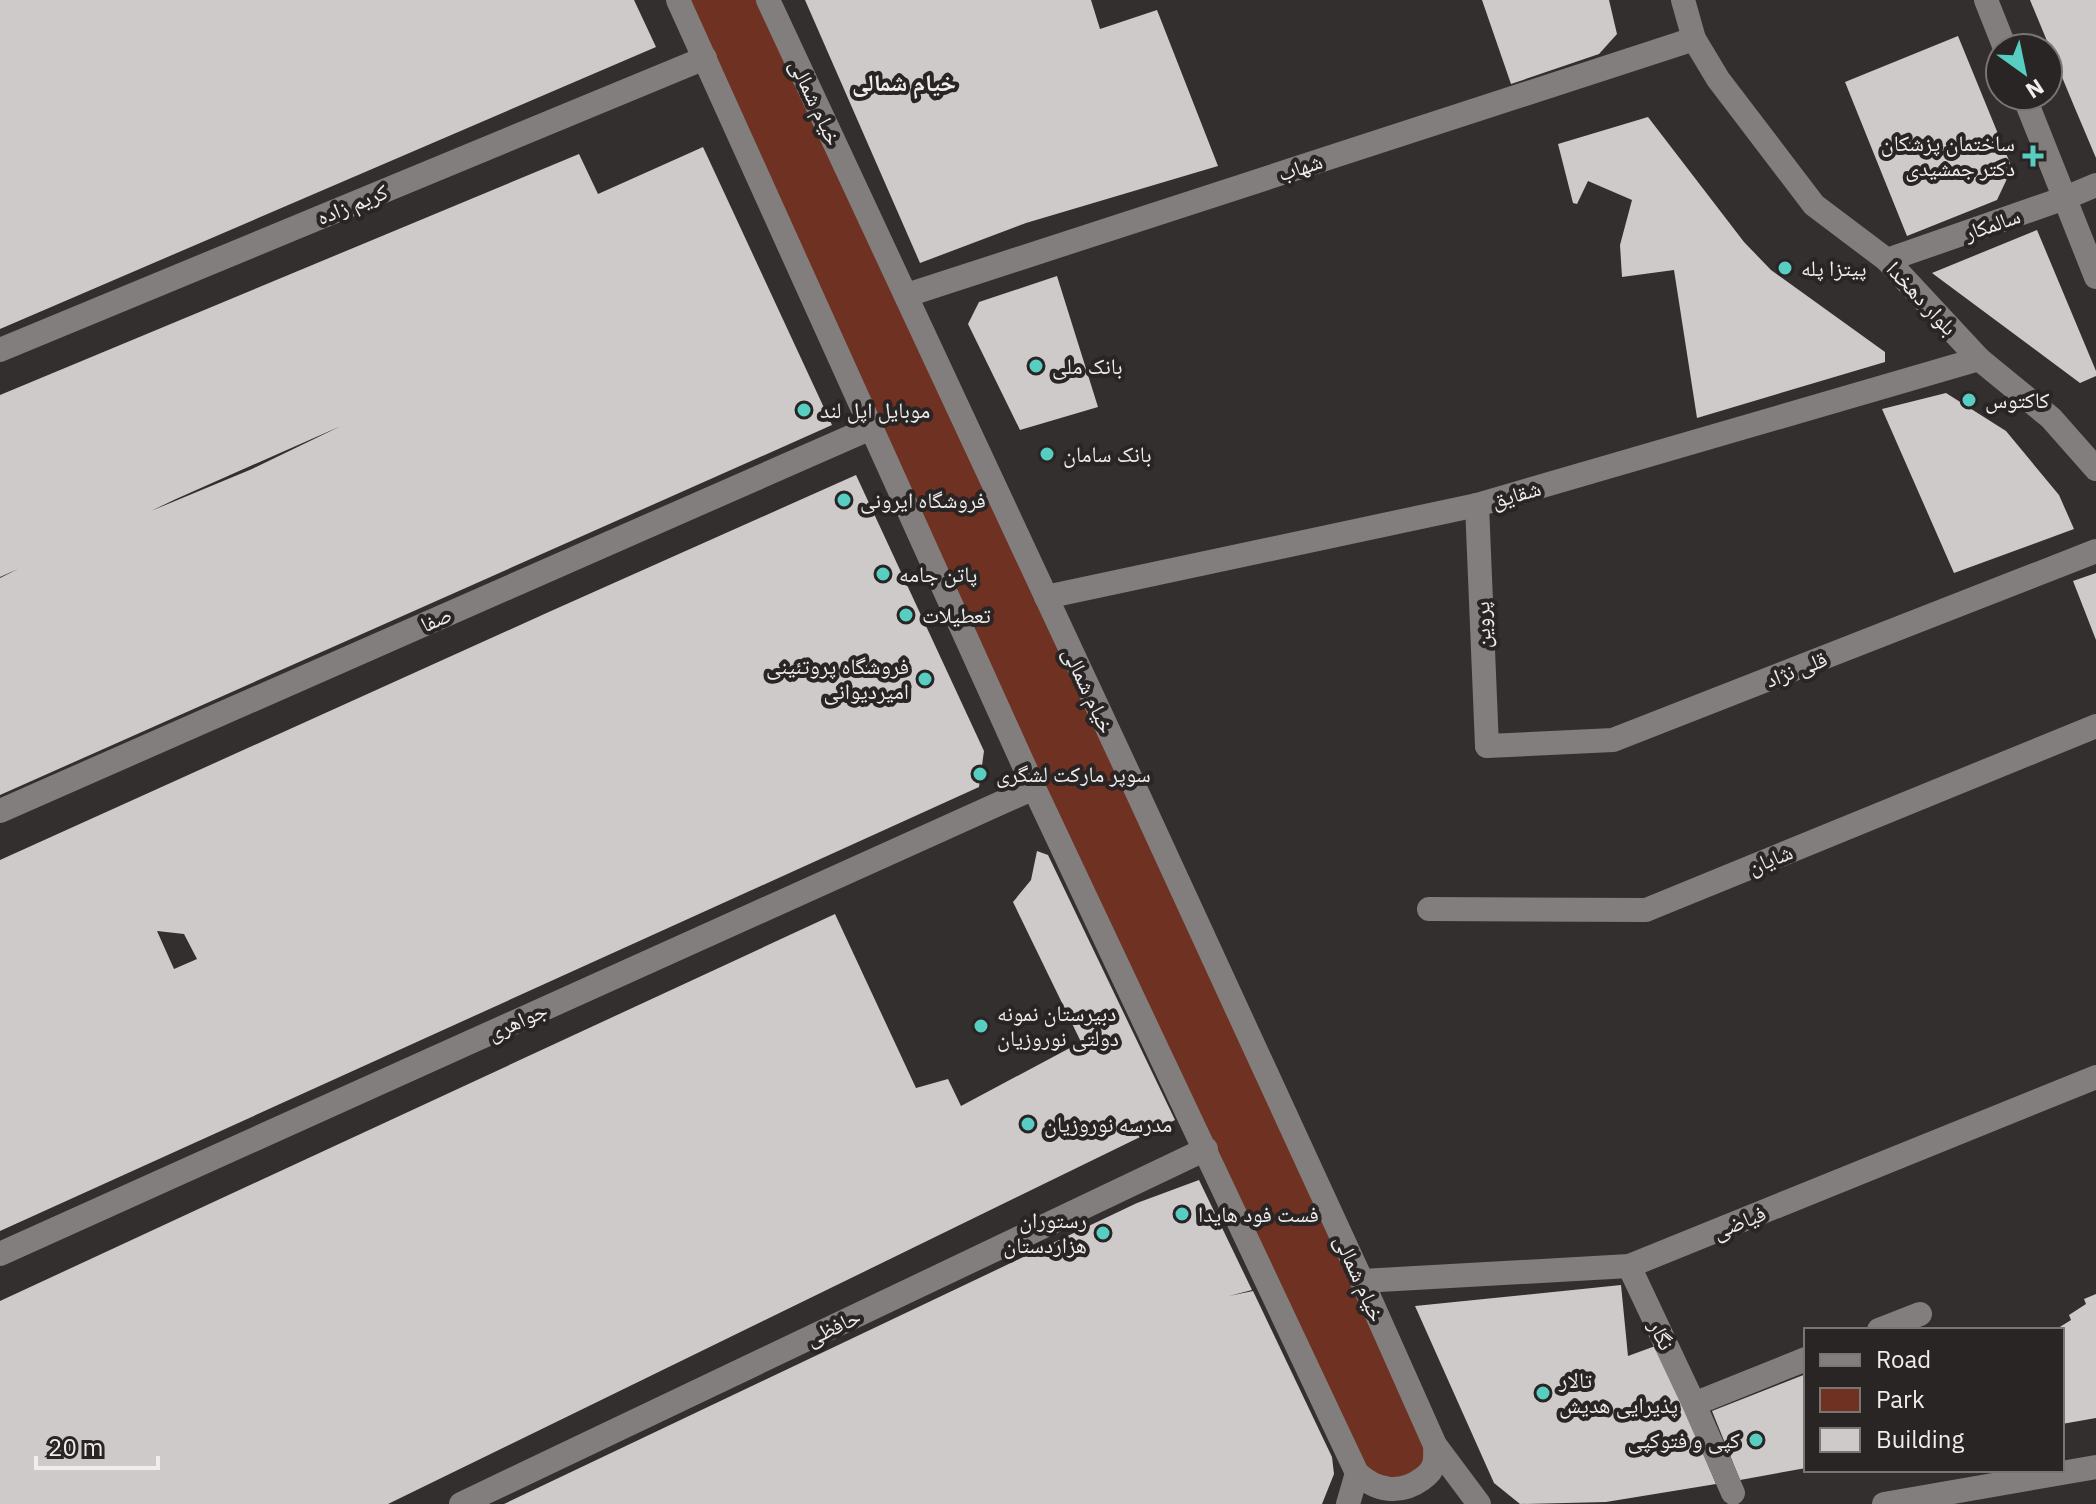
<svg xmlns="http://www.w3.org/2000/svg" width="2096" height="1504" font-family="'IBM Plex Sans','Noto Naskh Arabic',sans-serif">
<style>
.green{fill:#6f3121}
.building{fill:#cdcac9;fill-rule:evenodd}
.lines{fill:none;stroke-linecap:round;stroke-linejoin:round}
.lane{stroke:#817e7d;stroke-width:24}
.street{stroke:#817e7d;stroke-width:24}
.secondary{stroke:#817e7d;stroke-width:24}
.poi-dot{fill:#57cec1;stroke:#282524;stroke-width:3}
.labels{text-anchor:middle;stroke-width:8;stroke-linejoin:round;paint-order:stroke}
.street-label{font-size:22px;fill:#efeded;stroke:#282524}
.poi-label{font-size:22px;fill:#efeded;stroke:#282524;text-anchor:start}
.neighbourhood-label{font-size:24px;font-weight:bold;fill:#efeded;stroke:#282524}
</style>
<rect width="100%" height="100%" fill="#322f2e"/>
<!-- green -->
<path class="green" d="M678,0h90l594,1281 71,188 -61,16z"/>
<!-- building -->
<path class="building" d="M0,0h634l22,47 -656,282z
M805,0h286l9,29 57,-19 61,156 -192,57 -106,40z
M1482,0h127l8,34 -18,20 -88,30z
M2030,0h66v158l-22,-52z
M1958,36l54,132 -15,32 -90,36 -62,-154z
M1648,117l96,125 27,28 114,82v10l-188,56 -23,-148 -52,7 -2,-32 12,-45 -44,-19 -11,23 -4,-1 -15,-59z
M703,147l129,278 -832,370v-217l18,-9 -18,8v-182l579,-241 19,40zM341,426l-89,43 -101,42 25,-12z
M2037,230l59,141v5l-16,7 -148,-110z
M1057,276l41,131 -78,23 -52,-106 11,-22z
M1946,393l60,38 53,64 15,34 -120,44 -72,-164z
M856,475l128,276 -5,36 -979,444v-371l551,-249zM157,931l27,3 13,25 -23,10z
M2096,573v67l-23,-59z
M1037,851l11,4 127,265 -787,384h-388v-203l835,-387 81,174 32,-9 13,27 120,-64 -68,-140 18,-22z
M1199,1180l53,110 -23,6 24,-5 79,166 2,17 -12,30h-818l633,-301z
M1621,1285l7,71 30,-11 58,139 -110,18 -86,2 -26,-21 -79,-177z
M2096,1294v124l-34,6v-94h-7l16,-10 -2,-5 17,-11 -2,-5z
M1806,1374v94l-66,12 -28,-69z"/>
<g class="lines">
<!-- lane -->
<path class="lane" d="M1477,505l10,241
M1629,1266l65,138 39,89
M1879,1330l41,-16
M1694,1404l112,-45"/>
<!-- street -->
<path class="street" d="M1887,260l178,-62 31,-13
M907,295l787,-256
M0,350l705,-292
M1046,597l431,-92 502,-146
M1487,746l126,-6 483,-189
M0,811l871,-383
M1429,909l217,1 450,-184
M0,1254l1034,-466
M1362,1281l267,-15 467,-189
M461,1504l745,-355"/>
<!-- secondary -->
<path class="secondary" d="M678,0l356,788 323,685 -9,31
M768,0l363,779 231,502 73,164 44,59
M1683,0l11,39 24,40 96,126 73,55 92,99 72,59 45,51
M1986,0l19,48
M2024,96l72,181
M1357,1473c19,18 43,22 65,6 6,-4 10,-8 12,-15 2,-6 1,-13 1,-19
M1884,1504l212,-37"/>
</g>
<!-- markers -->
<g class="poi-dot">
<path d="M2029 144h8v8h8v8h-8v8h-8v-8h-8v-8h8z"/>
<circle cx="1785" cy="268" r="8"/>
<circle cx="1036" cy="366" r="8"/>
<circle cx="1969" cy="400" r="8"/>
<circle cx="804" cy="410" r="8"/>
<circle cx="1047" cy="454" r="8"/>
<circle cx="844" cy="500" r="8"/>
<circle cx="883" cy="574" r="8"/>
<circle cx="906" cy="615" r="8"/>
<circle cx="925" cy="679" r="8"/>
<circle cx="980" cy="774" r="8"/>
<circle cx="981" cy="1026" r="8"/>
<circle cx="1028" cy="1124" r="8"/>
<circle cx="1182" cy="1214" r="8"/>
<circle cx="1103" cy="1233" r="8"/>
<circle cx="1543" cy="1393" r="8"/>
<circle cx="1756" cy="1440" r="8"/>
</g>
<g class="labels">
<!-- street labels -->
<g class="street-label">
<text transform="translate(816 102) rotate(65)" y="8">خیام شمالی</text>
<text transform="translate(1300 167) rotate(-18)" y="8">شهاب</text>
<text transform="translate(352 204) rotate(-22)" y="8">کریم زاده</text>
<text transform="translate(1992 224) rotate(-19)" y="8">سالمکار</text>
<text transform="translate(1922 298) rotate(47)" y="8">بلوار دهخدا</text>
<text transform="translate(1516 494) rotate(-16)" y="8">شقایق</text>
<text transform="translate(436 619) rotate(-24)" y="8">صفا</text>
<text transform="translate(1482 625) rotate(-92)" y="8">پروین</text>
<text transform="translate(1796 669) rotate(-21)" y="8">قلی نژاد</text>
<text transform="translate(1089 690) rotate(65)" y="8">خیام شمالی</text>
<text transform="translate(1770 859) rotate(-22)" y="8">شایان</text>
<text transform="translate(517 1021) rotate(-24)" y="8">جواهری</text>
<text transform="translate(1739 1222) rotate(-22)" y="8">فیاضی</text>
<text transform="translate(1360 1278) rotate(66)" y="8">خیام شمالی</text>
<text transform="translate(833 1327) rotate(-25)" y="8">حافظی</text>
<text transform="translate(1662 1335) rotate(65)" y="8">نگار</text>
</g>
<!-- poi labels -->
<g class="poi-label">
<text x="2015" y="151" text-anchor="end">ساختمان پزشکان<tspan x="2015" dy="25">دکتر جمشیدی</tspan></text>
<text x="1801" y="276">پیتزا پله</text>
<text x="1052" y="374">بانک ملی</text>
<text x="1985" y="408">کاکتوس</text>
<text x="820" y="418">موبایل اپل لند</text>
<text x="1063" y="462">بانک سامان</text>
<text x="860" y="508">فروشگاه ایرونی</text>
<text x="899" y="582">پاتن جامه</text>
<text x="922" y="623">تعطیلات</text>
<text x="909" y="674" text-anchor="end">فروشگاه پروتئینی<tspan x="909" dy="25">امیردیوانی</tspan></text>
<text x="996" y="782">سوپر مارکت لشگری</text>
<text x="997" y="1021">دبیرستان نمونه<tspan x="997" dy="25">دولتی نوروزیان</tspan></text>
<text x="1044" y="1132">مدرسه نوروزیان</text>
<text x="1198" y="1222">فست فود هایدا</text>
<text x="1087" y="1228" text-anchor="end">رستوران<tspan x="1087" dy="25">هزاردستان</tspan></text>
<text x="1559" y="1388">تالار<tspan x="1559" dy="25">پذیرایی هدیش</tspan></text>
<text x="1740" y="1448" text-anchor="end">کپی و فتوکپی</text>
</g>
<!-- neighbourhood labels -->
<g class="neighbourhood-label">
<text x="904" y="91">خیام شمالی</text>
</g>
</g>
<!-- legend -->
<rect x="1804" y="1328" width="260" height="144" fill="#282524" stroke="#787574" stroke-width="2"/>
<rect x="1820" y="1354" width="40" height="12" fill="#817e7d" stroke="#787574" stroke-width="2"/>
<text x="1876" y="1368" font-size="24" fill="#efeded">Road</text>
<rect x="1820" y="1388" width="40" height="24" fill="#6f3121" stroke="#787574" stroke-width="2"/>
<text x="1876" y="1408" font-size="24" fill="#efeded">Park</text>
<rect x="1820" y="1428" width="40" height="24" fill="#cdcac9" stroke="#787574" stroke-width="2"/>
<text x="1876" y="1448" font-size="24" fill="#efeded">Building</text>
<!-- north arrow -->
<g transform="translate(2024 72) rotate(147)"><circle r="38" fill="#282524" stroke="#787574" stroke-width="2"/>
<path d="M0-6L14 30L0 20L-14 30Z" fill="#57cec1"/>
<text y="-12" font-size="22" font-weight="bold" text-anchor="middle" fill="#efeded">N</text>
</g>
<!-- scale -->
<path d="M36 1456v12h122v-12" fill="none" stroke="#efeded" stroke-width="4"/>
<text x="48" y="1456" font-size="24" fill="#efeded" stroke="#282524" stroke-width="6" paint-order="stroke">20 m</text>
</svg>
